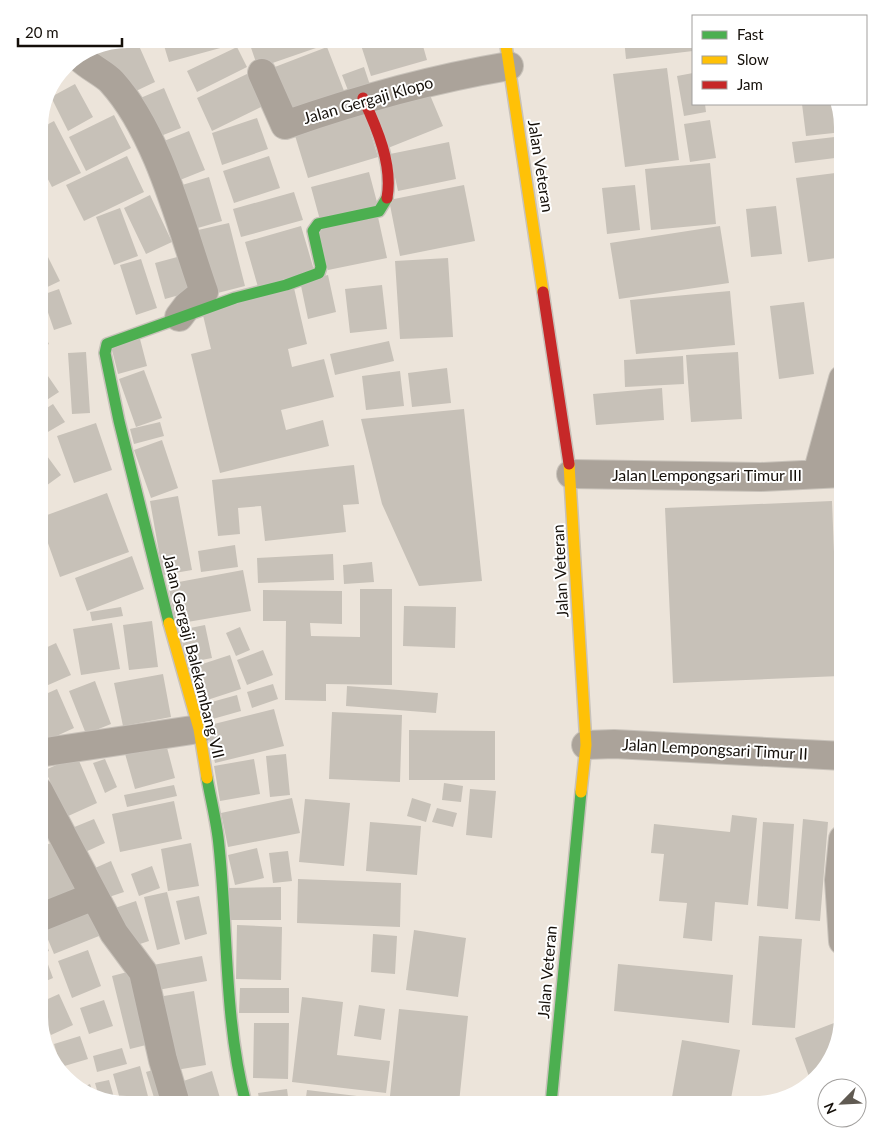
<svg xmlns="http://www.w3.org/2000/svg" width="882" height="1143" font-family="Lato,sans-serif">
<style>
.building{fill:#c7c1b8}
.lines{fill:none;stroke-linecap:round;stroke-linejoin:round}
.street-casing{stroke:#c8c2ba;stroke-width:30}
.fast-casing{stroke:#c8c2ba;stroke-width:14}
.slow-casing{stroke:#c8c2ba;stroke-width:14}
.jam-casing{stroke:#c8c2ba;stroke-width:14}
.street{stroke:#aba39a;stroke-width:28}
.fast{stroke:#4caf50;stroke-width:11}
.slow{stroke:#ffc107;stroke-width:11}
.jam{stroke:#c62828;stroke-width:11}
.labels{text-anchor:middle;stroke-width:4;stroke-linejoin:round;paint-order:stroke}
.street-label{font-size:16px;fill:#140f09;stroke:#fff}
</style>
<rect width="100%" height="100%" fill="#ece4da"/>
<!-- building -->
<path class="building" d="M126,39h10l19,43 -36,17 -23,-49z
M162,39h71l2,5 -66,18z
M248,39h94l-84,29z
M359,39h62l6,21 -56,16z
M624,39h69v12l-67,8z
M237,47l10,20 -50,25 -10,-21z
M327,47l19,49 -60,24 -19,-50z
M364,67l6,18 -21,8 -7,-18z
M63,68l3,6 -13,7z
M667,68l12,92 -54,7 -12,-93z
M249,73l16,32 -53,26 -15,-33z
M693,73v31h12l1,8 -22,4 -7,-40z
M75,84l18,33 -25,14 -17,-34z
M164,88l17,40 -33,13 -17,-39z
M427,88l16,38 -55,22 -15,-38z
M802,104h34l7,28 -37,4z
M363,108l15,49 -70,21 -15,-49z
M114,115l17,33 -45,23 -17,-34z
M257,118l11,31 -46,16 -10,-32z
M710,120l6,38 -26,4 -6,-38z
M54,121l27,52 -29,14 -13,-25v-33z
M189,131l16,39 -45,18 -16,-39z
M843,136v21l-48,6 -3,-21z
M449,142l7,37 -58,12 -8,-37z
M127,156l17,36 -60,29 -18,-36z
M269,156l11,32 -46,15 -11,-32z
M710,163l6,61 -65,6 -6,-61z
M369,172l9,34 -58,14 -9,-33z
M843,172v85l-35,5 -12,-84z
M209,177l13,44 -38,11 -12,-44z
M464,185l11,56 -75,15 -11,-56z
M635,185l5,45 -33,4 -5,-46z
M294,192l9,28 -62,17 -8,-28z
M150,195l22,47 -26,12 -22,-46z
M776,206l6,48 -31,3 -5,-48z
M120,208l18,48 -24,9 -18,-48z
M378,217l9,41 -59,12 -9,-40z
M229,223l16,63 -43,11 -17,-64z
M301,226l13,44 -56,17 -13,-45z
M720,226l9,57 -110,16 -9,-56z
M41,243l19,38 -21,10v-47z
M181,256l9,36 -25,7 -10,-36z
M448,258l5,79 -53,2 -5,-78z
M141,259l16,49 -21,7 -16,-50z
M328,275l8,37 -28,7 -8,-38z
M382,285l5,44 -37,4 -5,-44z
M294,288l13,56 -19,5 4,18 32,-8 10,38 -53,13 5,20 37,-10 6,26 -109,27 -29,-119 20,-5 -9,-38z
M59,289l13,35 -18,6 -12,-35z
M730,291l5,54 -99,9 -6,-54z
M804,302l10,72 -35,5 -9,-73z
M39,324l10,20 -10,5z
M140,339l7,27 -29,8 -7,-28z
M389,341l5,20 -59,14 -5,-21z
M86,352l4,61 -18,1 -4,-61z
M738,352l4,67 -51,3 -5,-67z
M683,356l1,28 -59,3 -1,-27z
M39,363l20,29 -20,13z
M447,368l4,35 -39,4 -4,-34z
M144,370l18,48 -26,9 -17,-48z
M400,371l4,35 -38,4 -4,-34z
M662,388l2,32 -68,5 -3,-31z
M53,404l12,18 -24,14 -2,-23z
M464,409l18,172 -63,5 -37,-82 -21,-85z
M160,422l4,14 -30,8 -4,-15z
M96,423l16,47 -38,13 -17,-47z
M162,440l16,48 -27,10 -17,-48z
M39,445l22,30 -22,16z
M354,465l5,39 -16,1 3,27 -81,9 -4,-35 -23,2 2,26 -22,2 -6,-56z
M107,493l22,59 -69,25 -21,-59z
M178,496l14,74 -29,5 -13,-74z
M832,501l2,51 9,-5v118l-3,1v10l-167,7 -8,-175z
M235,545l3,22 -37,5 -3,-21z
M333,554l1,26 -76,3 -1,-25z
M132,556l12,33 -57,22 -12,-33z
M372,562l2,20 -30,2 -1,-19z
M39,565l8,10 -8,7z
M243,570l8,41 -75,13 -8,-40z
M360,589h32v96l-66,-1v17l-41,-1 1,-79h-23v-31l79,1v33l-32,-1 1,13 49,1z
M404,606l52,1 -1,41 -52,-2z
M121,607l2,9 -31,5 -2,-9z
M152,621l6,46 -29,3 -6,-45z
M112,623l8,46 -39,6 -8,-46z
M205,625l7,33 -26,5 -6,-33z
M240,627l10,23 -14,6 -10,-23z
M56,643l15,32 -32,14v-38z
M263,650l10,25 -26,10 -10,-25z
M230,655l11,34 -46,15 -11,-34z
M163,674l8,43 -48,9 -9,-43z
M95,681l16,43 -25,10 -17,-43z
M273,684l5,15 -26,9 -5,-16z
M347,686l91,7 -2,20 -90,-7z
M57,689l17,39 -35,16v-47z
M237,695l4,16 -39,11 -5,-16z
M274,709l10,37 -69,17 -9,-37z
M332,712l70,3 -2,67 -71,-3z
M409,730l86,1v49h-86z
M165,740l10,38 -40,11 -11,-39z
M286,754l4,41 -20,2 -4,-41z
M77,756l20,47 -31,14 -21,-47z
M105,759l12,28 -12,6 -12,-30z
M254,759l6,35 -40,7 -6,-35z
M444,783l19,3 -2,16 -19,-2z
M174,785l3,11 -50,11 -3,-12z
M470,789l26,2 -4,47 -26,-3z
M292,798l8,35 -72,14 -7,-34z
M412,798l19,6 -5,18 -19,-6z
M305,799l45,4 -6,63 -45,-4z
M174,801l8,38 -62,13 -8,-38z
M437,808l20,5 -4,14 -21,-5z
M39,809l9,23 -9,4z
M732,815l25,3 -9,87 -33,-3 -3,39 -29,-3 4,-35 -28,-2 5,-47 -13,-1 3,-29 76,8z
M94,819l11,24 -22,10 -11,-25z
M803,819l25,3 -8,99 -25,-2z
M370,822l51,4 -4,49 -51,-4z
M763,822l31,2 -6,85 -31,-3z
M58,840l22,54 -41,16v-62z
M191,843l8,43 -31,5 -7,-42z
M257,848l7,30 -29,7 -7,-30z
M288,851l4,30 -19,2 -4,-30z
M111,861l13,31 -18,6 -11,-30z
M152,866l8,22 -21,8 -8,-22z
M298,879l103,4 -1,44 -103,-4z
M281,887v33h-52l-1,-32z
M167,892l13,52 -23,6 -13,-53z
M199,896l8,38 -22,6 -9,-39z
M136,901l13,40 -21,7 -13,-40z
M92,905l12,29 -50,20 -12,-29z
M39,924l10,27 -10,4z
M237,925l45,2 -1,53 -45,-1z
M414,930l52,8 -8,59 -52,-7z
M373,934l24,2 -2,38 -24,-2z
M759,936l43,3 -7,89 -43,-3z
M88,950l13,36 -29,12 -14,-37z
M202,956l5,25 -49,9 -5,-25z
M46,959l7,19 -14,6v-23z
M618,964l115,11 -4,48 -115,-12z
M135,970l19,73 -24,6 -18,-73z
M240,988h49v25h-50z
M194,991l12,74 -36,6 -12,-74z
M59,994l14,31 -22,10 -12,-26v-6z
M302,997l41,5 -6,53 53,6 -4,32 -94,-11z
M104,1000l9,26 -24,8 -9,-26z
M359,1005l26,4 -4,31 -27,-4z
M399,1009l69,7 -9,87 -69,-7z
M254,1023h35l-1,56 -35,-1z
M834,1023l4,12 -6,25 -21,22 -16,-44z
M80,1036l8,23 -27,8 -7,-23z
M682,1040l58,10 -10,54h-18l-40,-7z
M122,1048l5,16 -30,8 -4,-16z
M140,1066l10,38 -29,-1 -8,-29z
M156,1069l12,35h-12l-10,-32z
M212,1071l8,27 -19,6h-19l-7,-20z
M109,1080l6,21 -16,-4 -4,-14z
M90,1084l4,12 -11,-3 -4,-4z
M287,1089l2,15h-29l-2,-11z
M307,1090l75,9 -1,5h-76z"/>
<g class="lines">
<!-- street casing -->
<g class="street-casing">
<path id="street" d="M79,57c10,10 26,17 33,25 47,52 69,145 92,210l-16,13 -9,12
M262,73l23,52c74,-26 147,-46 224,-59
M571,474l190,3 82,-4
M817,474l26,-95
M586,745l28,-1 229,12
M39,753l160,-24
M39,791l75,142 29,39 20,88 13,44
M39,918l55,-22
M843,941l-4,-61 4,-41"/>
</g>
<!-- fast casing -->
<g class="fast-casing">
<path id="fast" d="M169,623l-50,-202 -14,-68 2,-9 128,-46 51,-13 33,-12 2,-6 -8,-36 5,-7 61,-13 8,-13
M207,778c4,23 10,45 12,68 9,85 5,175 27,258
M551,1104l30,-312"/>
</g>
<!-- slow casing -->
<g class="slow-casing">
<path id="slow" d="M505,39l38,253
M569,464l17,281 -5,47
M169,623l30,106 8,49"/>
</g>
<!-- jam casing -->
<g class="jam-casing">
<path id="jam" d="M363,98c14,30 30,67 24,100
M543,292l26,172"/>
</g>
<!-- street -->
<use href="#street" class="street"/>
<!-- fast -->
<use href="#fast" class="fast"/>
<!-- slow -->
<use href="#slow" class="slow"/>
<!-- jam -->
<use href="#jam" class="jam"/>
</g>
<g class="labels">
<!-- street labels -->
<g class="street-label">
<text transform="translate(368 100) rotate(-16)" y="6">Jalan Gergaji Klopo</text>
<text transform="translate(541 166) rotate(81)" y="6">Jalan Veteran</text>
<text x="707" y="481">Jalan Lempongsari Timur III</text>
<text transform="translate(560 571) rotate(-93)" y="6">Jalan Veteran</text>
<text transform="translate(194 656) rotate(76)" y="6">Jalan Gergaji Balekambang VII</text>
<text transform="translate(715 749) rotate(3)" y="6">Jalan Lempongsari Timur II</text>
<text transform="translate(547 972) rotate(-85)" y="6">Jalan Veteran</text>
</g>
</g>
<!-- crop -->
<path d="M0 0H882V1143H0ZM127 48H755A79 79 0 0 1 834 127V1017A79 79 0 0 1 755 1096H127A79 79 0 0 1 48 1017V127A79 79 0 0 1 127 48Z" fill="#fff" fill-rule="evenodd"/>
<!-- legend -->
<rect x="692" y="15" width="175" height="90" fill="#ffffff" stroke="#a19f9d"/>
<rect x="702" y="31" width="25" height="8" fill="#4caf50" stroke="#a19f9d"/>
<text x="737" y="40" font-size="15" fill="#140f09">Fast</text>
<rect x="702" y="56" width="25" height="8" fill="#ffc107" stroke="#a19f9d"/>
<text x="737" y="65" font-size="15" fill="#140f09">Slow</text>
<rect x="702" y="81" width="25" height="8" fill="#c62828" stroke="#a19f9d"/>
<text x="737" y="90" font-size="15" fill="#140f09">Jam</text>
<!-- north arrow -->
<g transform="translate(842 1103) rotate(246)"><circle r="24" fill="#ffffff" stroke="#a19f9d"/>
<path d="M0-4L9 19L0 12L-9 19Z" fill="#605a52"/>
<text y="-8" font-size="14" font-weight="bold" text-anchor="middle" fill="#140f09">N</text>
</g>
<!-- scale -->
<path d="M18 38v8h104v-8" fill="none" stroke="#140f09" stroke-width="2.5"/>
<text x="25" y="38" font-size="15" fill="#140f09" stroke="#ffffff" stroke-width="4" paint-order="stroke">20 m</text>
</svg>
